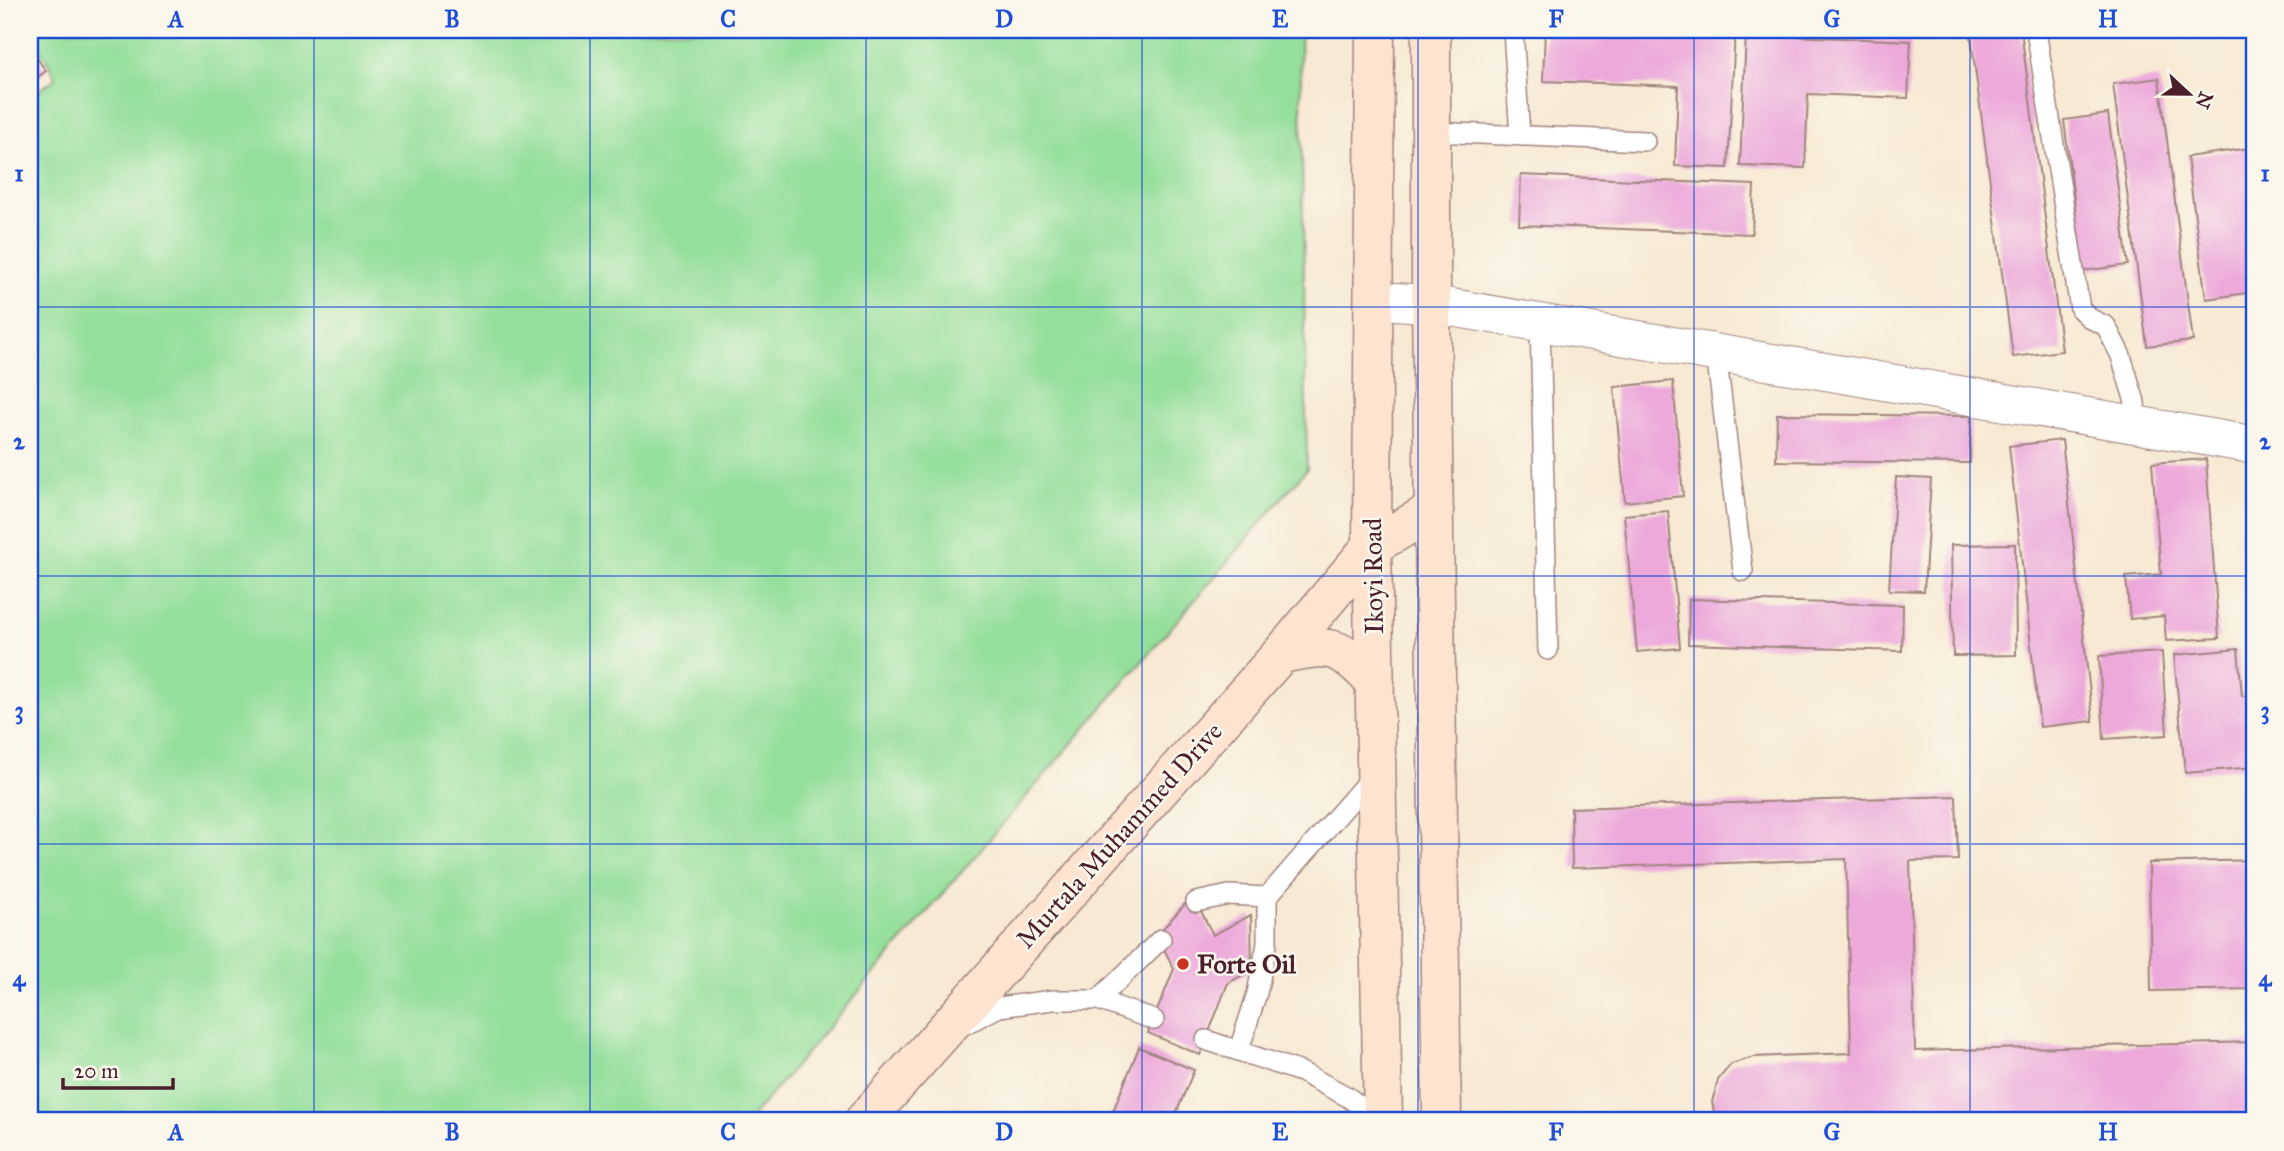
<svg xmlns="http://www.w3.org/2000/svg" width="2284" height="1151" font-family="'IM FELL Great Primer',serif">
<style>
.green{fill:#94df9b;stroke:#6f7f63;stroke-width:2}
.building{fill:#eca9da}
.lines{fill:none;stroke-linecap:round;stroke-linejoin:round}
.service-casing{stroke:#a0847f;stroke-width:22}
.minor-casing{stroke:#a0847f;stroke-width:39}
.secondary-casing{stroke:#a0847f;stroke-width:41}
.service{stroke:#fff;stroke-width:19}
.minor{stroke:#fff;stroke-width:37}
.secondary{stroke:#fde4d1;stroke-width:38}
.grid{fill:none;stroke:#1d4ed8;stroke-width:2;stroke-opacity:0.55}
.poi-dot{fill:#c8321e;stroke:#fbf7ec;stroke-width:2.5}
.labels{text-anchor:middle;stroke-width:5;stroke-linejoin:round;paint-order:stroke}
.street-label{font-size:26px;fill:#4a1f2b;stroke:#fbf7ec}
.poi-label{font-size:26px;font-weight:bold;fill:#4a1f2b;stroke:#fbf7ec;text-anchor:start}
.neatline{fill:none;stroke:#1d4ed8;stroke-width:2.5}
.grid-label{font-size:23px;text-anchor:middle;font-weight:bold;fill:#1d4ed8}
</style>
<rect width="100%" height="100%" fill="#fbf7ec"/>
<filter id="ink" filterUnits="userSpaceOnUse"><feTurbulence type="fractalNoise" baseFrequency=".0143" numOctaves="2"/><feDisplacementMap in="SourceGraphic" scale="14" xChannelSelector="R" yChannelSelector="G"/><feConvolveMatrix kernelMatrix="1 2 1 2 8 2 1 2 1" color-interpolation-filters="sRGB"/></filter>
<filter id="wash" filterUnits="userSpaceOnUse"><feTurbulence type="fractalNoise" baseFrequency=".00686" numOctaves="4" result="noise"/><feDisplacementMap in="SourceGraphic" scale="28" xChannelSelector="R" yChannelSelector="G"/><feGaussianBlur stdDeviation="1.57" result="paint"/><feColorMatrix in="noise" values="0 0 0 0 0 0 0 0 0 0 0 0 0 0 0 0 0 1.4 0 .05"/><feComposite in="paint" operator="in"/></filter>
<g filter="url(#wash)">
<rect width="100%" height="100%" fill="#f7e9d3"/>
<!-- green -->
<path class="green" d="M30,30h1270l7,439 -559,652h-718v-1024l26,-19z"/>
<g id="blocks">
<!-- building -->
<path class="building" d="M1545,30h190l-7,138 -53,-2 3,-80 -135,-5z
M1970,30h51l41,321 -49,6z
M1746,34l165,7 -3,57 -100,-4 -3,74 -65,-2z
M30,48l16,23 -16,12z
M2159,78l34,263 -46,5 -34,-262z
M2108,114l20,151 -45,6 -19,-151z
M2250,148l4,35v109l-48,7 -19,-142z
M1521,175l233,10 -2,49 -233,-9z
M1673,381l10,115 -58,6 -11,-115z
M1777,414l194,2 -1,47 -194,-2z
M2062,440l31,281 -53,6 -31,-281z
M2206,459l13,179 -53,3 -2,-25 -34,3 -4,-42 35,-3 -9,-111z
M1896,477l35,2 -7,112 -35,-1z
M1668,511l12,137 -43,4 -13,-137z
M2015,544l1,111 -63,1 -2,-111z
M1689,599l214,6 -1,46 -214,-7z
M2238,649l4,47 12,-1v72l-69,6 -11,-118z
M2162,652l5,83 -63,4 -5,-83z
M1956,796l2,64 -48,1 5,190 339,-9v79h-538l-4,-19 6,-22 13,-16 23,-7 97,-4 -5,-194 -274,9 -1,-60z
M2254,860v129l-103,2 -2,-128z
M1193,895l20,40 38,-20 1,55 -24,13 -28,72 -52,-22 26,-64 -17,-34z
M1139,1047l55,23 -21,51h-64z"/>
</g>
</g>
<g filter="url(#ink)">
<use href="#blocks" fill-opacity="0" stroke="#a0847f" stroke-width="2"/>
<g class="lines">
<!-- service casing -->
<g class="service-casing">
<path id="service" d="M1513,30l7,106
M2036,30l44,279 11,10 15,7 15,30 14,46 1,22
M1431,132l214,9
M1540,323l8,327
M1716,353l27,218
M1196,902l33,-7 38,2 107,-123
M1098,1000l63,-61
M962,1026l37,-19 54,-7h45l56,20
M1206,1040l95,32 47,25 31,24
M1239,1050l18,-57 10,-49v-47"/>
</g>
<!-- minor casing -->
<g class="minor-casing">
<path id="minor" d="M1374,300l57,4 823,141"/>
</g>
<!-- secondary casing -->
<g class="secondary-casing">
<path id="secondary" d="M1375,30l-3,516 11,575
M1431,30v274l11,817
M1281,654c52,-11 57,-9 94,28
M864,1121l417,-467 91,-108 62,-36"/>
</g>
<!-- service -->
<use href="#service" class="service"/>
<!-- minor -->
<use href="#minor" class="minor"/>
<!-- secondary -->
<use href="#secondary" class="secondary"/>
</g>
</g>
<!-- grid -->
<path class="grid" d="M314,30v1091M590,30v1091M866,30v1091M1142,30v1091M1418,30v1091M1694,30v1091M1970,30v1091M30,307h2224M30,576h2224M30,844h2224"/>
<!-- markers -->
<circle class="poi-dot" cx="1183" cy="964" r="7"/>
<g class="labels">
<!-- street labels -->
<g class="street-label">
<text transform="translate(1373 576) rotate(-91)" y="9">Ikoyi Road</text>
<text transform="translate(1119 835) rotate(-48)" y="9">Murtala Muhammed Drive</text>
</g>
<!-- poi labels -->
<g class="poi-label">
<text x="1197" y="973">Forte Oil</text>
</g>
</g>
<!-- margin -->
<rect width="2284" height="1151" fill="none" stroke="#fbf7ec" stroke-width="77"/>
<!-- north arrow -->
<g transform="translate(2189 94) rotate(112)" stroke="#fbf7ec" stroke-width="5" paint-order="stroke">
<path d="M0-5L12 26L0 18L-12 26Z" fill="#4a1f2b"/>
<text y="-10" font-size="19" font-weight="bold" text-anchor="middle" fill="#4a1f2b">N</text>
</g>
<!-- scale -->
<path d="M63 1078v10h110v-10" fill="none" stroke="#4a1f2b" stroke-width="3.5"/>
<text x="74" y="1078" font-size="21" fill="#4a1f2b" stroke="#fbf7ec" stroke-width="5" paint-order="stroke">20 m</text>
<rect x="38" y="38" width="2208" height="1074" class="neatline"/>
<g class="grid-label">
<text x="176" y="27">A</text>
<text x="452" y="27">B</text>
<text x="728" y="27">C</text>
<text x="1004" y="27">D</text>
<text x="1280" y="27">E</text>
<text x="1556" y="27">F</text>
<text x="1832" y="27">G</text>
<text x="2108" y="27">H</text>
<text x="19" y="181">1</text>
<text x="2265" y="181">1</text>
<text x="19" y="449">2</text>
<text x="2265" y="449">2</text>
<text x="19" y="718">3</text>
<text x="2265" y="718">3</text>
<text x="19" y="986">4</text>
<text x="2265" y="986">4</text>
<text x="176" y="1140">A</text>
<text x="452" y="1140">B</text>
<text x="728" y="1140">C</text>
<text x="1004" y="1140">D</text>
<text x="1280" y="1140">E</text>
<text x="1556" y="1140">F</text>
<text x="1832" y="1140">G</text>
<text x="2108" y="1140">H</text>
</g>
</svg>
